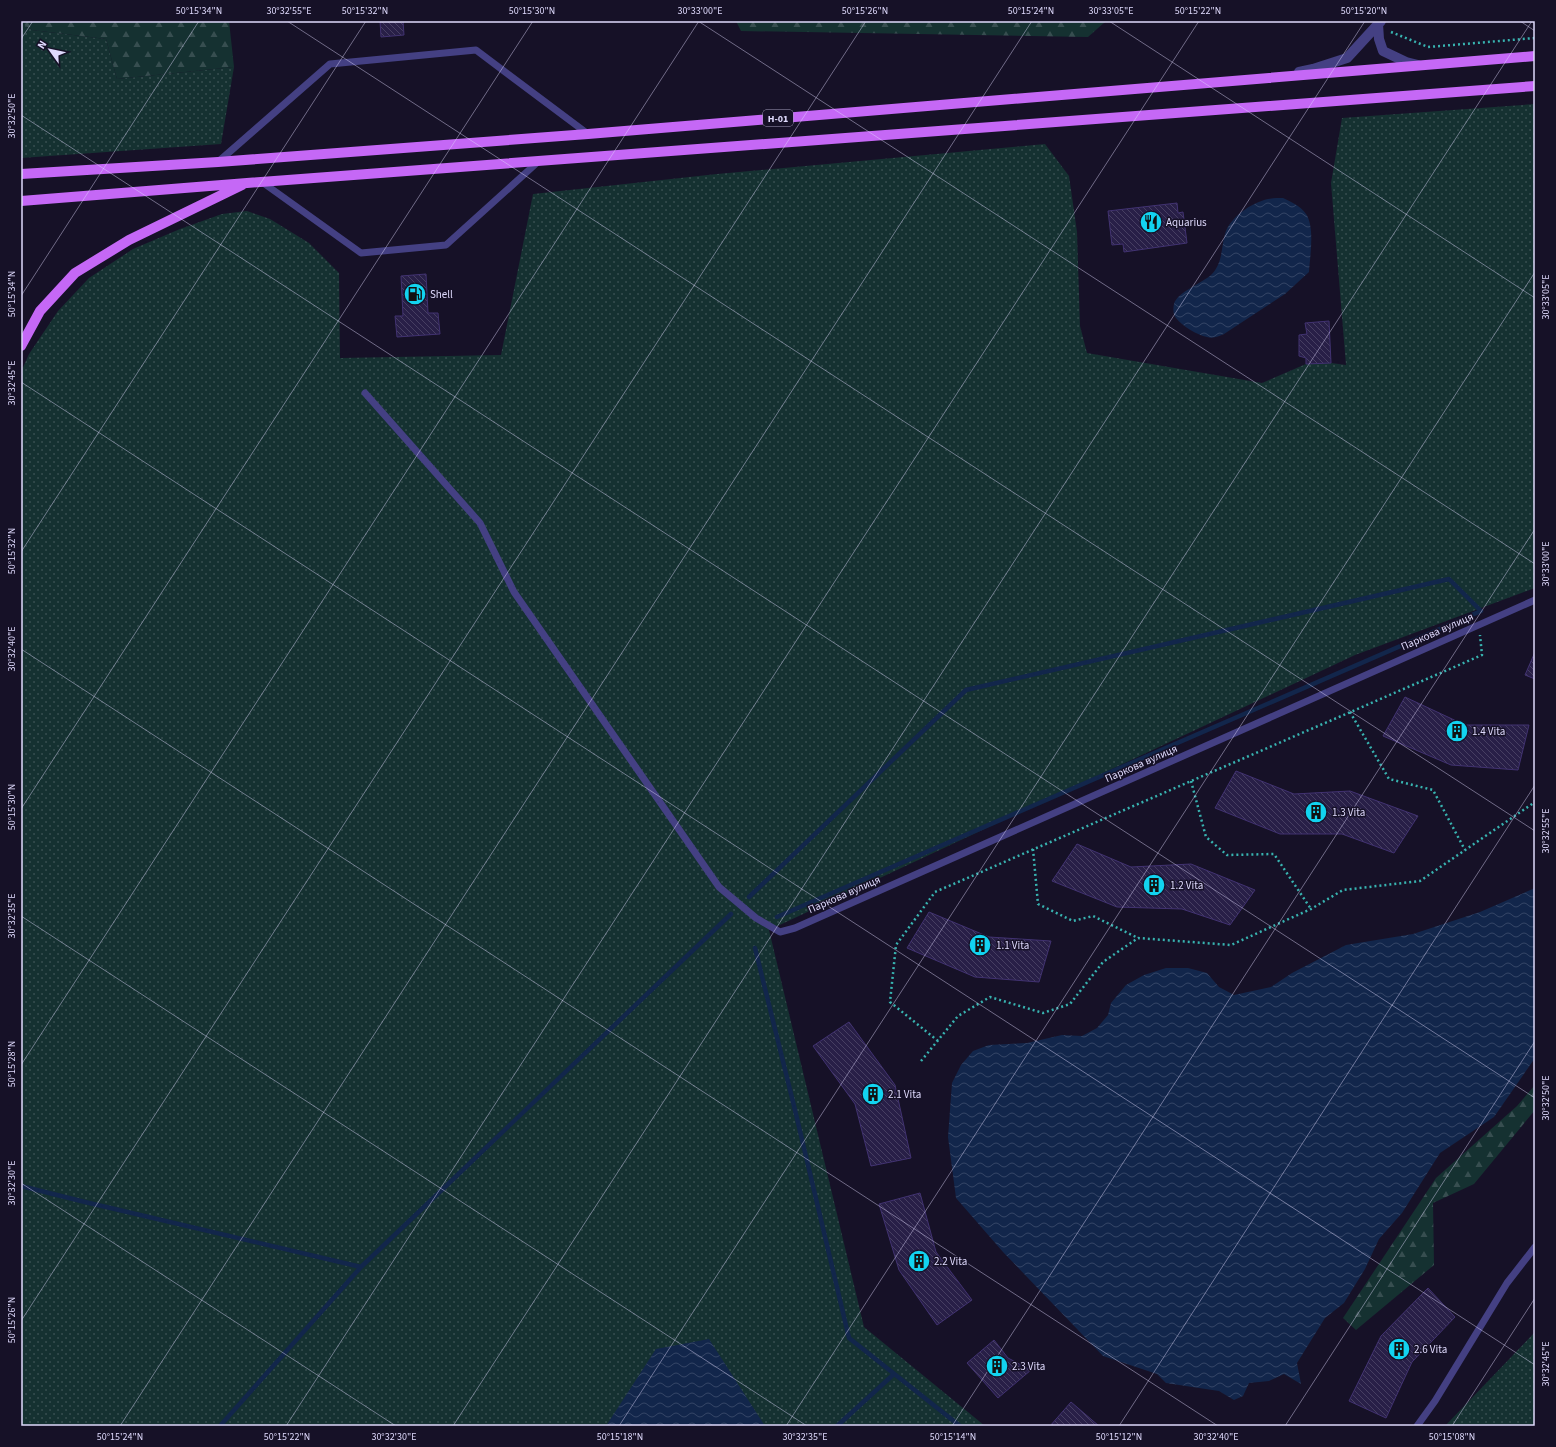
<svg xmlns="http://www.w3.org/2000/svg" width="1556" height="1447" font-family="'Source Sans 3',sans-serif">
<style>
.green{fill:url(#green-dots)}
.forest{fill:url(#forest-firs)}
.water{fill:url(#water-waves)}
.lines{fill:none;stroke-linecap:round;stroke-linejoin:round}
.stream{stroke:#12264b;stroke-width:4.5}
.building{fill:url(#building-back-hatch);stroke:#413271}
.path{stroke:#38b3b0;stroke-width:2.5;stroke-dasharray:2 3;stroke-linecap:butt}
.service{stroke:#444083;stroke-width:7}
.minor{stroke:#444083;stroke-width:10}
.primary{stroke:#c568f6;stroke-width:10}
.ticks{fill:none;stroke:#dfdafd;stroke-width:1;stroke-opacity:0.45}
.labels{text-anchor:middle;stroke-width:3;stroke-linejoin:round;paint-order:stroke}
.shield{fill:#161127;stroke:#a39ebd;stroke-width:1}
.shield-label{font-size:10px;font-weight:bold;fill:#dfdafd}
.poi-label{font-size:11px;fill:#dfdafd;stroke:#161127;text-anchor:start}
.street-label{font-size:11px;fill:#dfdafd;stroke:#161127}
.neatline{fill:none;stroke:#dfdafd;stroke-width:1.5}
.ticks-label{font-size:10px;text-anchor:middle;fill:#dfdafd}
</style>
<defs>
<pattern id="green-dots" width="8" height="8" patternUnits="userSpaceOnUse"><rect width="8" height="8" fill="#153131"/><path d="M2 2h.1M6 6h.1" fill="none" stroke="#374e50" stroke-width="1.8" stroke-linecap="round"/></pattern>
<pattern id="forest-firs" width="22" height="20" patternUnits="userSpaceOnUse"><rect width="22" height="20" fill="#153131"/><path d="M5 1l3.5 6h-7zM16 11l3.5 6h-7z" fill="#374e50"/></pattern>
<pattern id="water-waves" width="16" height="10" patternUnits="userSpaceOnUse"><rect width="16" height="10" fill="#12264b"/><path d="M0 5q4-4 8 0t8 0" fill="none" stroke="#344566"/></pattern>
<pattern id="building-back-hatch" width="6" height="6" patternUnits="userSpaceOnUse"><rect width="6" height="6" fill="#281f47"/><path d="M-1 5l2 2M0 0l6 6M5-1l2 2" fill="none" stroke="#473f62"/></pattern>
</defs>
<rect width="100%" height="100%" fill="#161127"/>
<!-- green -->
<path class="green" d="M21,23l11,7 74,9 11,40 117,-12 -13,77 -200,14z
M1535,104v484l-180,67 -586,275 95,397 121,99h-964v-1054l8,-18 29,-43 31,-33 44,-29 47,-20 42,-15 25,-3 23,8 39,24 30,30 1,85 161,-3 32,-161 184,-20 328,-30 24,32 8,56 3,94 7,27 175,30 44,-19 25,-1 15,2 -15,-182 11,-65z
M1535,1332v94h-90z"/>
<!-- forest -->
<path class="forest" d="M21,21h208l5,46 -117,12 -11,-40 -74,-9 -11,-7z
M736,21h370l-18,16 -347,-6z
M1535,1085v25l-61,74 -41,19 1,62 -78,65 -13,-12 93,-140 81,-72z"/>
<!-- water -->
<path class="water" d="M1283,198c8,4 18,8 23,16 9,13 4,42 3,58l-24,22 -61,40c-5,2 -11,5 -17,3 -10,-2 -25,-11 -31,-19 -3,-3 -3,-10 -2,-14 3,-12 29,-21 38,-30 11,-12 9,-26 13,-40 5,-17 26,-31 43,-35 5,-1 10,-1 15,-1z
M1535,888v170l-41,59 -54,36 -38,60 -23,26 -14,30 -21,34 -19,15 -28,45 4,21 -17,-10 -15,7 -20,2 -6,13 -9,4 -15,-9 -53,-8 -9,-9 -54,-18 -100,-104 -47,-54 -8,-61 4,-54 9,-18 12,-14 16,-6 38,-2 35,-8 20,1 15,-8 11,-13 3,-12 15,-18 18,-10 22,-7h22l19,5 12,14 15,8 37,-8 21,-14 54,-28 67,-11 67,-22z
M709,1339l56,87h-159l50,-77z"/>
<g class="lines">
<!-- stream -->
<path class="stream" d="M749,897l217,-207 483,-111 32,32 -704,306
M755,948l40,162 54,228 111,88
M21,1186l64,16 276,65
M220,1426l141,-159 370,-353
M837,1426l57,-52"/>
</g>
<!-- building -->
<path class="building" d="M380,21h23l1,14 -23,2z
M1177,203l1,10 5,-1 4,31 -63,9 -1,-8 -11,1 -4,-34z
M426,274l2,39h10l2,21 -43,3 -2,-21h8l-2,-40z
M1329,321l2,42 -25,1v-6l-7,-2v-21l8,-1 -2,-11z
M1535,652v27l-10,-4z
M1405,697l60,28h64l-11,45 -67,-5 -68,-29z
M1236,771l58,23 56,-3 68,25 -24,37 -52,-19h-62l-65,-26z
M1077,844l54,23 60,-3 64,26 -25,35 -48,-16 -65,-2 -65,-26z
M929,912l60,25 62,4 -12,41 -64,-5 -68,-29z
M849,1022l46,63 16,73 -40,8 -16,-62 -42,-58z
M920,1193l16,59 36,48 -35,25 -38,-55 -20,-66z
M1428,1288l27,29 -43,45 -26,56 -37,-17 32,-65z
M994,1340l14,18 23,12 -33,28 -31,-35z
M1071,1402l28,24h-49z"/>
<g class="lines">
<!-- path -->
<path class="path" d="M1391,32l37,15 107,-9
M1350,712l39,67 44,11 32,60
M1191,781l15,56 21,18 47,-1 37,55
M1033,849l5,55 35,17 20,-5 45,22
M938,1041l-48,-39 6,-57 39,-53 547,-237 -2,-20
M921,1061l37,-45 32,-19 53,16 27,-9 33,-42 35,-24 93,7 80,-36 32,-19 77,-9 115,-79"/>
<!-- service -->
<path class="service" d="M218,162l112,-98 146,-14 112,84
M262,182l99,71 85,-8 94,-85
M365,393l115,130 34,69 205,295 37,31 24,14 15,-4 740,-328
M1417,1426l18,-25 72,-118 28,-36"/>
<!-- minor -->
<path class="minor" d="M1378,24l1,15 4,12 23,11 12,3
M1299,72l14,-3 34,-11 34,-37"/>
<!-- primary -->
<path class="primary" d="M21,174l197,-12 370,-28 947,-78
M21,201l226,-18 1288,-97
M21,346l19,-35 35,-38 54,-33 113,-55"/>
</g>
<!-- ticks -->
<path class="ticks" d="M287,21l1248,810M698,21l837,543M1109,21l426,277M1520,21l15,10M21,39l12,-18M21,115l1514,983M21,296l178,-275M21,382l1514,983M21,552l345,-531M21,649l1197,777M21,809l512,-788M21,916l786,510M21,1065l678,-1044M21,1183l375,243M21,1321l845,-1300M120,1426l912,-1405M286,1426l913,-1405M453,1426l912,-1405M619,1426l913,-1405M786,1426l749,-1154M952,1426l583,-897M1119,1426l416,-641M1285,1426l250,-385M1452,1426l83,-128"/>
<!-- icons -->
<defs>
<g id="restaurant-disc" transform="scale(1.15)"><circle r="9.5" fill="#12d3f0" stroke="#161127"/><path d="M-5-6h1v4h1v-4h1v4h1v-4h1v5L-1.5 .5V6h-2V.5L-5-1ZM5-6V6H3V1.5H1.5Q1.5-4 5-6Z" fill="#111"/></g>
<g id="fuel-disc" transform="scale(1.15)"><circle r="9.5" fill="#12d3f0" stroke="#161127"/><path d="M-5.5-6h7V0h2V4h1.3V-2.5L3-4.5l.8-.8L6-3V5H2.5V1h-1V6h-7ZM-4.2-4.7v3.2H.2V-4.7Z" fill="#111"/></g>
<g id="building-disc" transform="scale(1.15)"><circle r="9.5" fill="#12d3f0" stroke="#161127"/><path d="M-4-6H4V6H1V3H-1V6H-4ZM-2.5-4.3h1.7v1.8h-1.7ZM.8-4.3h1.7v1.8H.8ZM-2.5-1h1.7V.8h-1.7ZM.8-1h1.7V.8H.8Z" fill="#111"/></g>
</defs>
<g fill-rule="evenodd">
<use href="#restaurant-disc" x="1151" y="222"/>
<use href="#fuel-disc" x="415" y="294"/>
<use href="#building-disc" x="1457" y="731"/>
<use href="#building-disc" x="1316" y="812"/>
<use href="#building-disc" x="1154" y="885"/>
<use href="#building-disc" x="980" y="945"/>
<use href="#building-disc" x="873" y="1094"/>
<use href="#building-disc" x="919" y="1261"/>
<use href="#building-disc" x="1399" y="1349"/>
<use href="#building-disc" x="997" y="1366"/>
</g>
<g class="labels">
<!-- shield labels -->
<rect class="shield" x="763" y="110" width="30" height="16" rx="3"/>
<g class="shield-label">
<text x="778" y="122">Н-01</text>
</g>
<!-- poi labels -->
<g class="poi-label">
<text x="1166" y="226">Aquarius</text>
<text x="430" y="298">Shell</text>
<text x="1472" y="735">1.4 Vita</text>
<text x="1332" y="816">1.3 Vita</text>
<text x="1170" y="889">1.2 Vita</text>
<text x="996" y="949">1.1 Vita</text>
<text x="888" y="1098">2.1 Vita</text>
<text x="934" y="1265">2.2 Vita</text>
<text x="1414" y="1353">2.6 Vita</text>
<text x="1012" y="1370">2.3 Vita</text>
</g>
<!-- street labels -->
<g class="street-label">
<text transform="translate(1437 631) rotate(-24)" y="4">Паркова вулиця</text>
<text transform="translate(1141 763) rotate(-24)" y="4">Паркова вулиця</text>
<text transform="translate(844 894) rotate(-24)" y="4">Паркова вулиця</text>
</g>
</g>
<!-- border -->
<rect width="1556" height="1447" fill="none" stroke="#161127" stroke-width="44"/>
<!-- north arrow -->
<g transform="translate(50 50) rotate(303)" stroke="#161127" stroke-width="3" paint-order="stroke">
<path d="M0-3L7 15L0 10L-7 15Z" fill="#dfdafd"/>
<text y="-6" font-size="11" font-weight="bold" text-anchor="middle" fill="#dfdafd">N</text>
</g>
<rect x="22" y="22" width="1512" height="1403" class="neatline"/>
<g class="ticks-label">
<text x="199" y="14">50°15'34"N</text>
<text x="289" y="14">30°32'55"E</text>
<text x="365" y="14">50°15'32"N</text>
<text x="532" y="14">50°15'30"N</text>
<text x="700" y="14">30°33'00"E</text>
<text x="865" y="14">50°15'26"N</text>
<text x="1031" y="14">50°15'24"N</text>
<text x="1111" y="14">30°33'05"E</text>
<text x="1198" y="14">50°15'22"N</text>
<text x="1364" y="14">50°15'20"N</text>
<text transform="translate(11 116) rotate(-90)" y="4">30°32'50"E</text>
<text transform="translate(11 294) rotate(-90)" y="4">50°15'34"N</text>
<text transform="translate(1545 297) rotate(-90)" y="4">30°33'05"E</text>
<text transform="translate(11 383) rotate(-90)" y="4">30°32'45"E</text>
<text transform="translate(11 551) rotate(-90)" y="4">50°15'32"N</text>
<text transform="translate(1545 564) rotate(-90)" y="4">30°33'00"E</text>
<text transform="translate(11 649) rotate(-90)" y="4">30°32'40"E</text>
<text transform="translate(11 807) rotate(-90)" y="4">50°15'30"N</text>
<text transform="translate(1545 831) rotate(-90)" y="4">30°32'55"E</text>
<text transform="translate(11 916) rotate(-90)" y="4">30°32'35"E</text>
<text transform="translate(11 1064) rotate(-90)" y="4">50°15'28"N</text>
<text transform="translate(1545 1098) rotate(-90)" y="4">30°32'50"E</text>
<text transform="translate(11 1183) rotate(-90)" y="4">30°32'30"E</text>
<text transform="translate(11 1320) rotate(-90)" y="4">50°15'26"N</text>
<text transform="translate(1545 1364) rotate(-90)" y="4">30°32'45"E</text>
<text x="120" y="1440">50°15'24"N</text>
<text x="287" y="1440">50°15'22"N</text>
<text x="394" y="1440">30°32'30"E</text>
<text x="620" y="1440">50°15'18"N</text>
<text x="805" y="1440">30°32'35"E</text>
<text x="953" y="1440">50°15'14"N</text>
<text x="1119" y="1440">50°15'12"N</text>
<text x="1216" y="1440">30°32'40"E</text>
<text x="1452" y="1440">50°15'08"N</text>
</g>
</svg>
